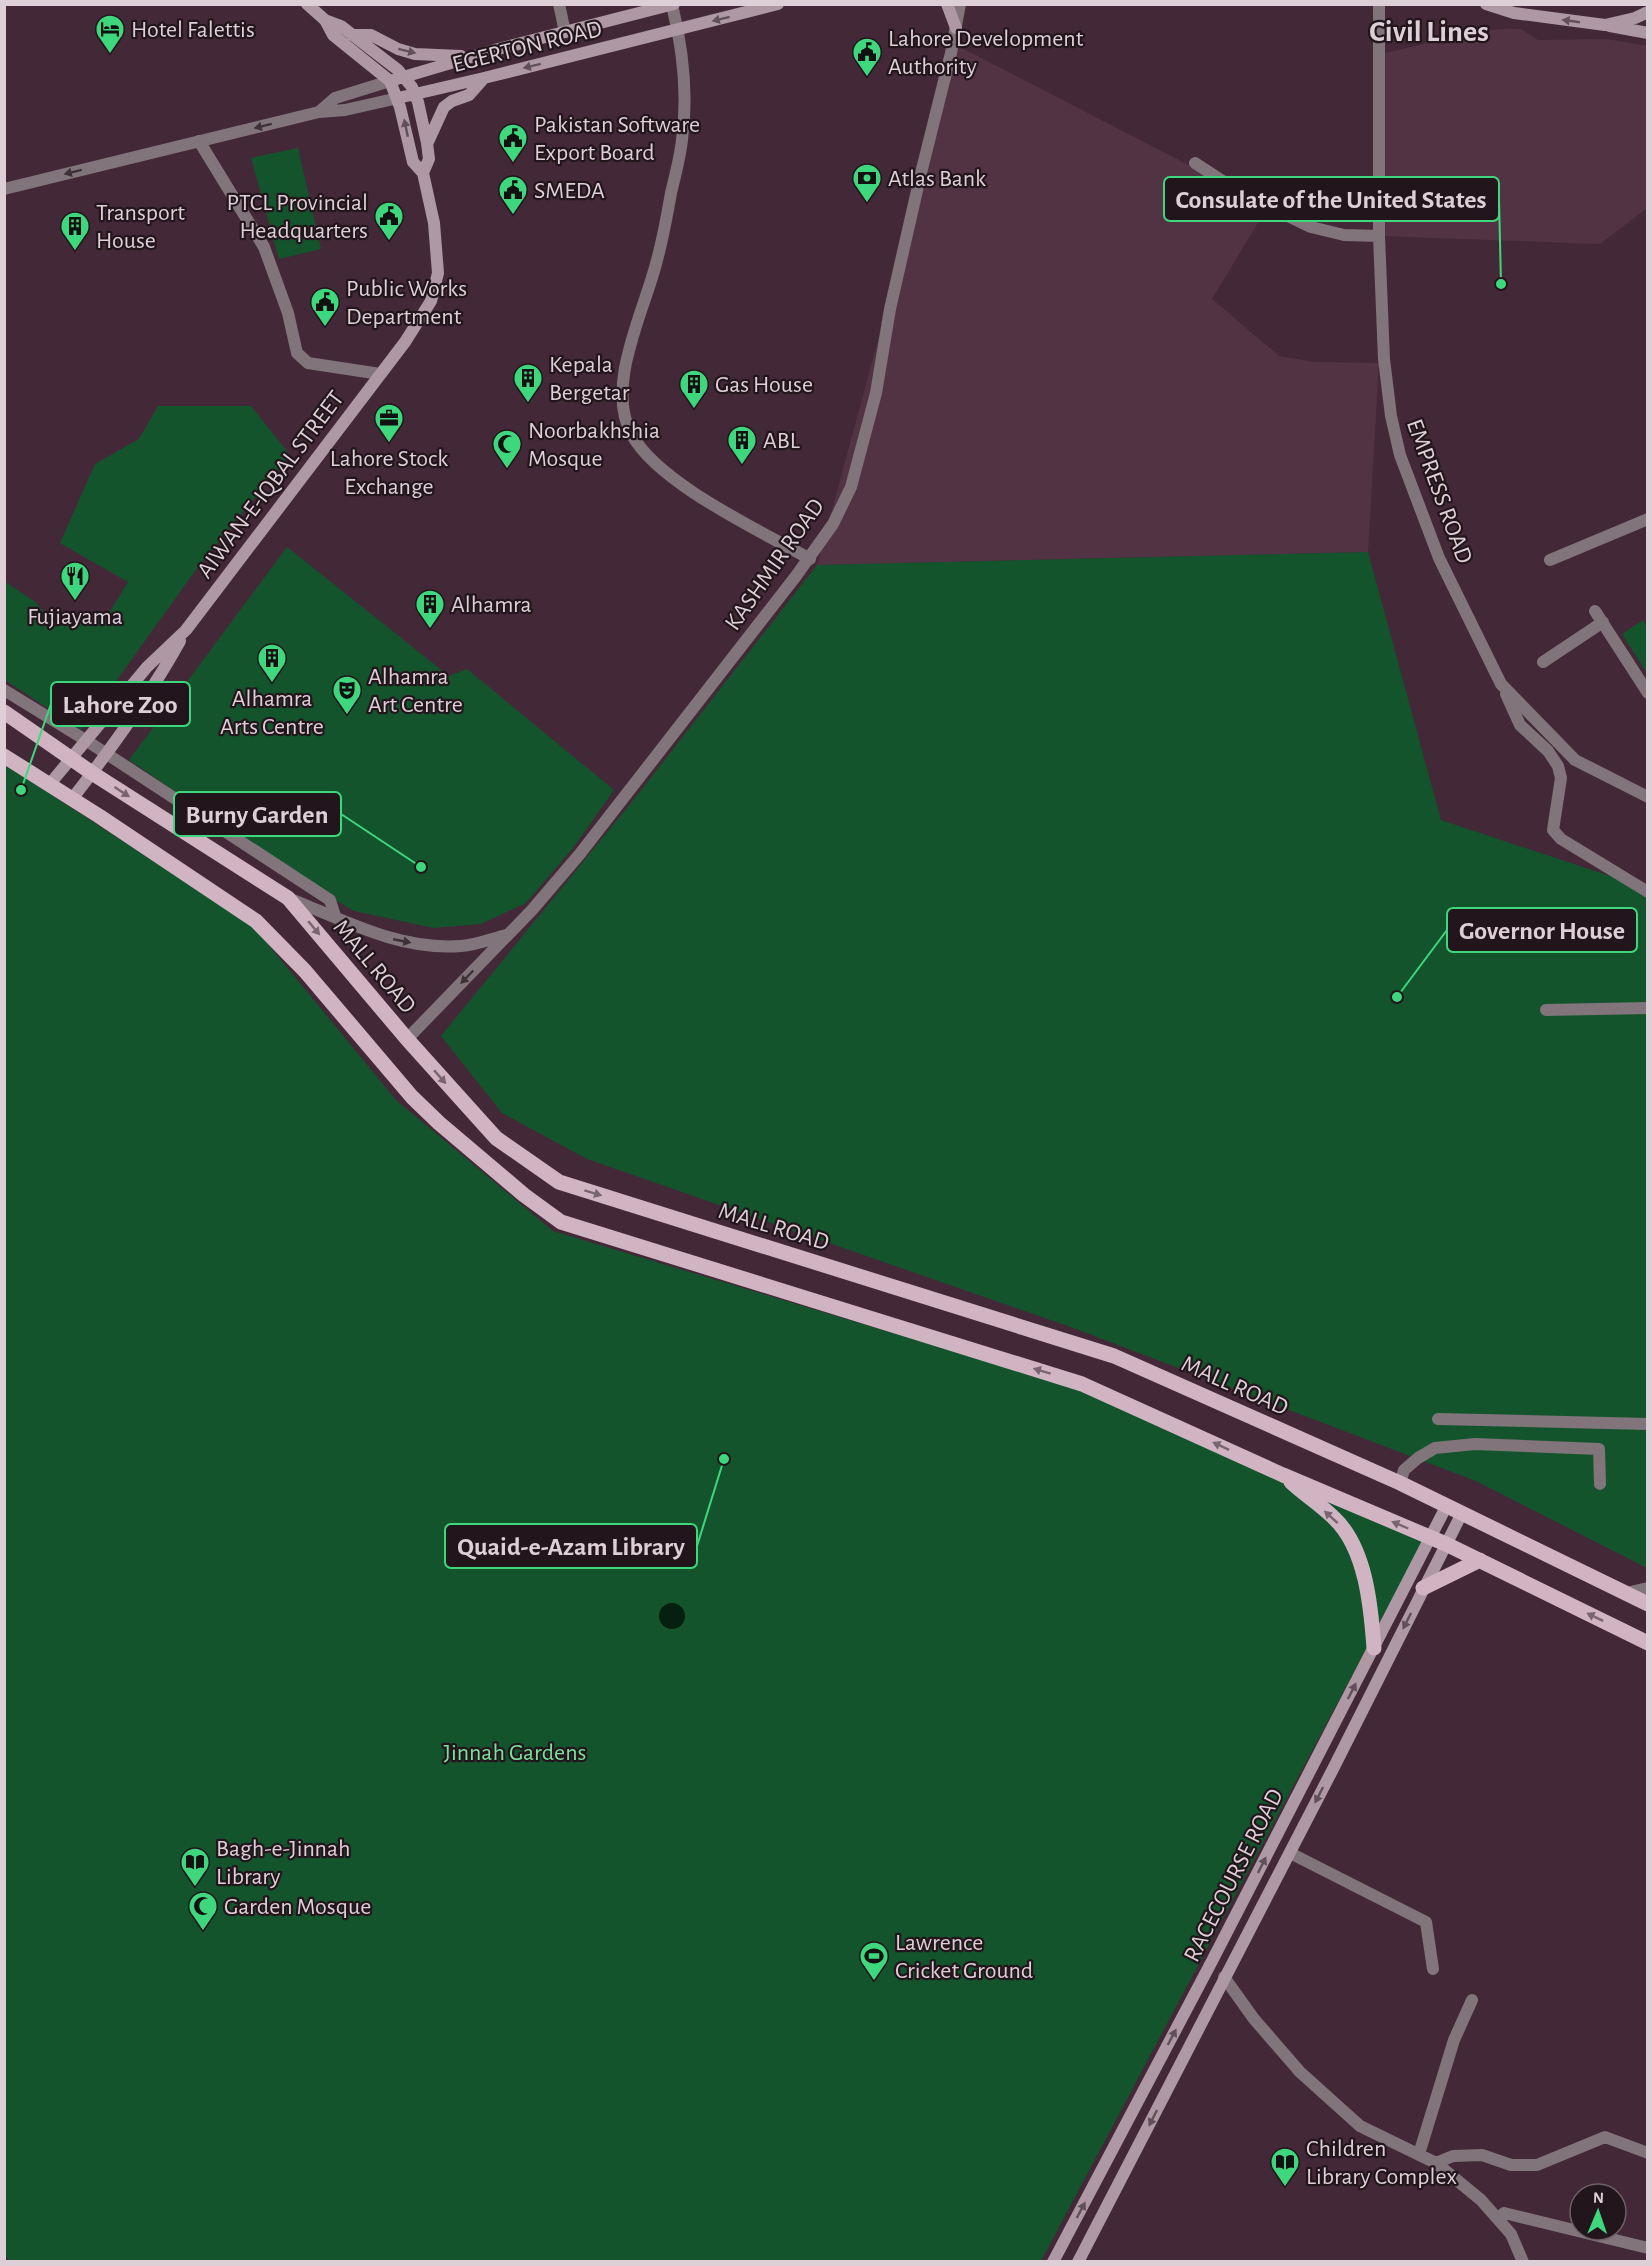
<svg xmlns="http://www.w3.org/2000/svg" width="1652" height="2266" font-family="'Alegreya Sans',sans-serif">
<style>
.built{fill:#523344}
.green{fill:#13542d}
.water{fill:#071f0f}
.lines{fill:none;stroke-linecap:round;stroke-linejoin:round}
.minor{stroke:#81747a;stroke-width:12}
.tertiary{stroke:#81747a;stroke-width:12}
.secondary{stroke:#ad98a3;stroke-width:12}
.primary{stroke:#d0b4c2;stroke-width:15}
.oneway{fill:#615059}
.oneway2{fill:#3e3238}
.oneway3{fill:#79656f}
.labels{text-anchor:middle;stroke-width:4.5;stroke-linejoin:round;paint-order:stroke}
.poi-label{font-size:24px;fill:#deced6;stroke:#22161c;text-anchor:start}
.street-label{font-size:24px;fill:#deced6;stroke:#22161c}
.park-label{font-size:24px;fill:#7ae19b;stroke:#22161c}
.district-label{font-size:30px;font-weight:bold;fill:#deced6;stroke:#22161c}
.leader{fill:none;stroke:#3fd77d;stroke-width:2}
.callout-dot{fill:#3fd77d;stroke:#22161c;stroke-width:2}
.callout{fill:#22161c;stroke:#3fd77d;stroke-width:2}
.callout-label{font-size:26px;text-anchor:middle;font-weight:bold;fill:#deced6}
</style>
<rect width="100%" height="100%" fill="#432937"/>
<!-- built -->
<path class="built" d="M1506,29h15l17,11 69,-1 40,7v162l-47,36 -221,-8 2,-182 99,-23z
M958,46l310,160 -56,93 67,57 35,6 65,1 -11,189 -551,13z"/>
<!-- green -->
<path class="green" d="M298,148l23,101 -42,10 -28,-101z
M158,406h93l39,49 -90,109 -119,166 -76,-50v-98l29,19 22,24 50,-7 22,-36 -68,-39 35,-79 44,-25z
M287,547l162,129 18,-7 147,121 -41,58 -47,55 -45,21 -47,4 -80,-17 -36,-21 -189,-130z
M1368,552l73,268 175,58 31,7v683l-171,-87 -408,-155 -481,-167 -85,-46 -61,-77 190,-233 186,-238z
M1643,620l4,7v46l-25,-39z
M4,764l249,162 143,174 157,131 530,159 341,150 -383,721h-1032l-5,-8z"/>
<!-- water -->
<path class="water" d="M659 1616a13 13 0 1 1 26 0a13 13 0 1 1-26 0Z"/>
<g class="lines">
<!-- minor -->
<path class="minor" d="M559,4l6,28
M1379,4v232l5,123 7,57 9,39 39,103 62,126 74,76 73,37
M672,5c11,44 16,90 10,135 -2,18 -7,36 -11,53 -4,23 -8,45 -14,67 -12,50 -53,126 -25,175 27,49 129,96 178,124
M199,141l65,106 24,66 9,40 11,10 72,11
M1195,163l49,32 67,32 33,8 35,1
M1550,560l98,-41
M1595,611l53,82
M1543,662l60,-40
M4,690l83,51 243,159 5,16
M1506,694l14,31 28,26 10,15 3,12 -8,52 8,9 87,53
M1546,1010l102,-2
M1438,1419l210,5
M1400,1483l4,-13 14,-12 17,-10 40,-4 124,5 1,35
M1626,1593l22,-5
M1290,1853l136,69 7,47
M1224,1977l30,42 46,53 60,54 76,37 45,37 30,34 12,28
M1419,2154l35,-114 18,-40
M1436,2163l17,-7 29,-1 29,10h26l68,-28 43,16
M1498,2219l6,-6 144,35"/>
<!-- tertiary -->
<path class="tertiary" d="M319,112l16,-14 55,-17
M4,189l315,-77 26,-2 53,-12
M288,898c56,22 112,53 173,48 16,-1 30,-7 45,-11
M407,1039l125,-129 47,-55 217,-279 37,-52 18,-37 25,-94 14,-84 31,-136 30,-120 9,-49"/>
<!-- secondary -->
<path class="secondary" d="M947,4l9,24
M1486,4l28,9 91,12 30,-7 13,-6
M325,20l8,15 57,46 10,26 13,55 10,11
M1610,26l38,7
M352,35h19l27,14 17,5 46,2
M390,81l108,-32 176,-45
M398,98l86,-20 294,-74
M428,142l16,-35 8,-6 17,-6 15,-17
M49,785l98,-118 39,-37 219,-288 26,-41 7,-28 -4,-50 -11,-50 6,-14 -2,-16 -9,-41 -6,-15 -14,-17 -57,-44 -16,-6 -18,-16
M72,799c39,-50 77,-102 108,-158
M1053,2262l159,-301 235,-456
M1078,2262l255,-493 129,-256"/>
<!-- primary -->
<path class="primary" d="M4,712l88,61 196,125 119,141 89,99 63,44 555,174 286,127 248,121
M4,756l95,60 157,105 49,50 107,126 27,26 85,72 37,27 521,162 201,91 163,69 202,99
M1291,1482c14,13 30,23 43,36 32,30 37,89 40,130
M1423,1588l57,-28"/>
</g>
<!-- one-way arrows -->
<defs><path id="oneway-solid" d="M-6-.8H1V-3.2L6.5 0L1 3.2V.8H-6Z" transform="scale(1.5)"/></defs>
<g class="oneway">
<use href="#oneway-solid" transform="translate(721 19) rotate(166)"/>
<use href="#oneway-solid" transform="translate(1571 21) rotate(-172)"/>
<use href="#oneway-solid" transform="translate(407 51) rotate(14)"/>
<use href="#oneway-solid" transform="translate(532 66) rotate(166)"/>
<use href="#oneway-solid" transform="translate(406 128) rotate(-102)"/>
<use href="#oneway-solid" transform="translate(1407 1621) rotate(117)"/>
<use href="#oneway-solid" transform="translate(1352 1691) rotate(-63)"/>
<use href="#oneway-solid" transform="translate(1319 1795) rotate(117)"/>
<use href="#oneway-solid" transform="translate(1262 1865) rotate(-63)"/>
<use href="#oneway-solid" transform="translate(1172 2037) rotate(-62)"/>
<use href="#oneway-solid" transform="translate(1153 2118) rotate(117)"/>
<use href="#oneway-solid" transform="translate(1081 2210) rotate(-62)"/>
</g>
<g class="oneway2">
<use href="#oneway-solid" transform="translate(263 126) rotate(166)"/>
<use href="#oneway-solid" transform="translate(73 172) rotate(166)"/>
<use href="#oneway-solid" transform="translate(402 941) rotate(11)"/>
<use href="#oneway-solid" transform="translate(467 977) rotate(134)"/>
</g>
<g class="oneway3">
<use href="#oneway-solid" transform="translate(122 792) rotate(33)"/>
<use href="#oneway-solid" transform="translate(314 928) rotate(50)"/>
<use href="#oneway-solid" transform="translate(440 1077) rotate(49)"/>
<use href="#oneway-solid" transform="translate(593 1193) rotate(17)"/>
<use href="#oneway-solid" transform="translate(1042 1371) rotate(-163)"/>
<use href="#oneway-solid" transform="translate(1221 1446) rotate(-155)"/>
<use href="#oneway-solid" transform="translate(1331 1517) rotate(-138)"/>
<use href="#oneway-solid" transform="translate(1400 1525) rotate(-157)"/>
<use href="#oneway-solid" transform="translate(1595 1617) rotate(-154)"/>
</g>
<!-- icons -->
<defs>
<g id="hotel-pin" transform="scale(1.5)"><path d="M0 17L-7.5 6A9.5 9.5 0 1 1 7.5 6Z" fill="#3fd77d" stroke="#22161c"/><path d="M-6-4.5h1.5V1H6V5H4.5V3h-9V5H-6ZM-4 0a1.8 1.8 0 1 1 3.6 0ZM.5 0V-2.5h3Q6-2.5 6 0Z" fill="#111"/></g>
<g id="civic-pin" transform="scale(1.5)"><path d="M0 17L-7.5 6A9.5 9.5 0 1 1 7.5 6Z" fill="#3fd77d" stroke="#22161c"/><path d="M-.6-6.5H3V-4.5H.6V-3L4-1V1h2V6H-6V1h2V-1L-.6-3ZM-1.2 2.5V6h2.4V2.5Z" fill="#111"/></g>
<g id="bank-pin" transform="scale(1.5)"><path d="M0 17L-7.5 6A9.5 9.5 0 1 1 7.5 6Z" fill="#3fd77d" stroke="#22161c"/><path d="M-6-4H6V4H-6ZM0-2.3a2.3 2.3 0 1 0 0 4.6a2.3 2.3 0 1 0 0-4.6Z" fill="#111"/></g>
<g id="building-pin" transform="scale(1.5)"><path d="M0 17L-7.5 6A9.5 9.5 0 1 1 7.5 6Z" fill="#3fd77d" stroke="#22161c"/><path d="M-4-6H4V6H1V3H-1V6H-4ZM-2.5-4.3h1.7v1.8h-1.7ZM.8-4.3h1.7v1.8H.8ZM-2.5-1h1.7V.8h-1.7ZM.8-1h1.7V.8H.8Z" fill="#111"/></g>
<g id="office-pin" transform="scale(1.5)"><path d="M0 17L-7.5 6A9.5 9.5 0 1 1 7.5 6Z" fill="#3fd77d" stroke="#22161c"/><path d="M-6-3h4V-5.5h4V-3h4V5H-6ZM-1-4.5V-3h2v-1.5ZM-6 0V1H6V0Z" fill="#111"/></g>
<g id="mosque-pin" transform="scale(1.5)"><path d="M0 17L-7.5 6A9.5 9.5 0 1 1 7.5 6Z" fill="#3fd77d" stroke="#22161c"/><path d="M3.5-4.9A6 6 0 1 0 3.5 4.9A5 5 0 1 1 3.5-4.9Z" fill="#111"/></g>
<g id="restaurant-pin" transform="scale(1.5)"><path d="M0 17L-7.5 6A9.5 9.5 0 1 1 7.5 6Z" fill="#3fd77d" stroke="#22161c"/><path d="M-5-6h1v4h1v-4h1v4h1v-4h1v5L-1.5 .5V6h-2V.5L-5-1ZM5-6V6H3V1.5H1.5Q1.5-4 5-6Z" fill="#111"/></g>
<g id="theatre-pin" transform="scale(1.5)"><path d="M0 17L-7.5 6A9.5 9.5 0 1 1 7.5 6Z" fill="#3fd77d" stroke="#22161c"/><path d="M-5-5.5Q0-4 5-5.5V0Q5 5 0 6Q-5 5-5 0ZM-3.3-2.5H-1v1.5H-3.3ZM1-2.5H3.3v1.5H1ZM-2.8 1Q0 5.5 2.8 1Z" fill="#111"/></g>
<g id="library-pin" transform="scale(1.5)"><path d="M0 17L-7.5 6A9.5 9.5 0 1 1 7.5 6Z" fill="#3fd77d" stroke="#22161c"/><path d="M-6-4Q-3-5.5-.7-3.5V5Q-3 3-6 4ZM6-4Q3-5.5 .7-3.5V5Q3 3 6 4Z" fill="#111"/></g>
<g id="stadium-pin" transform="scale(1.5)"><path d="M0 17L-7.5 6A9.5 9.5 0 1 1 7.5 6Z" fill="#3fd77d" stroke="#22161c"/><path d="M0-5a6.5 5 0 1 0 0 10a6.5 5 0 1 0 0-10ZM-3.5-1.8h7v3.6h-7Z" fill="#111"/></g>
</defs>
<g fill-rule="evenodd">
<use href="#hotel-pin" x="110" y="29"/>
<use href="#civic-pin" x="867" y="52"/>
<use href="#civic-pin" x="513" y="138"/>
<use href="#bank-pin" x="867" y="178"/>
<use href="#civic-pin" x="513" y="190"/>
<use href="#civic-pin" x="389" y="216"/>
<use href="#building-pin" x="75" y="226"/>
<use href="#civic-pin" x="325" y="302"/>
<use href="#building-pin" x="528" y="378"/>
<use href="#building-pin" x="694" y="384"/>
<use href="#office-pin" x="389" y="418"/>
<use href="#building-pin" x="742" y="440"/>
<use href="#mosque-pin" x="507" y="444"/>
<use href="#restaurant-pin" x="75" y="576"/>
<use href="#building-pin" x="430" y="604"/>
<use href="#building-pin" x="272" y="658"/>
<use href="#theatre-pin" x="347" y="690"/>
<use href="#library-pin" x="195" y="1862"/>
<use href="#mosque-pin" x="203" y="1906"/>
<use href="#stadium-pin" x="874" y="1956"/>
<use href="#library-pin" x="1285" y="2162"/>
</g>
<g class="labels">
<!-- poi labels -->
<g class="poi-label">
<text x="131" y="37">Hotel Falettis</text>
<text x="888" y="46">Lahore Development<tspan x="888" dy="28">Authority</tspan></text>
<text x="534" y="132">Pakistan Software<tspan x="534" dy="28">Export Board</tspan></text>
<text x="888" y="186">Atlas Bank</text>
<text x="534" y="198">SMEDA</text>
<text x="368" y="210" text-anchor="end">PTCL Provincial<tspan x="368" dy="28">Headquarters</tspan></text>
<text x="96" y="220">Transport<tspan x="96" dy="28">House</tspan></text>
<text x="346" y="296">Public Works<tspan x="346" dy="28">Department</tspan></text>
<text x="549" y="372">Kepala<tspan x="549" dy="28">Bergetar</tspan></text>
<text x="715" y="392">Gas House</text>
<text x="528" y="438">Noorbakhshia<tspan x="528" dy="28">Mosque</tspan></text>
<text x="763" y="448">ABL</text>
<text x="389" y="466" text-anchor="middle">Lahore Stock<tspan x="389" dy="28">Exchange</tspan></text>
<text x="451" y="612">Alhamra</text>
<text x="75" y="624" text-anchor="middle">Fujiayama</text>
<text x="368" y="684">Alhamra<tspan x="368" dy="28">Art Centre</tspan></text>
<text x="272" y="706" text-anchor="middle">Alhamra<tspan x="272" dy="28">Arts Centre</tspan></text>
<text x="216" y="1856">Bagh-e-Jinnah<tspan x="216" dy="28">Library</tspan></text>
<text x="224" y="1914">Garden Mosque</text>
<text x="895" y="1950">Lawrence<tspan x="895" dy="28">Cricket Ground</tspan></text>
<text x="1306" y="2156">Children<tspan x="1306" dy="28">Library Complex</tspan></text>
</g>
<!-- street labels -->
<g class="street-label">
<text transform="translate(527 46) rotate(-14)" y="8">EGERTON ROAD</text>
<text transform="translate(270 484) rotate(-53)" y="8">AIWAN-E-IQBAL STREET</text>
<text transform="translate(1440 491) rotate(70)" y="8">EMPRESS ROAD</text>
<text transform="translate(774 564) rotate(-55)" y="8">KASHMIR ROAD</text>
<text transform="translate(375 966) rotate(50)" y="8">MALL ROAD</text>
<text transform="translate(774 1226) rotate(17)" y="8">MALL ROAD</text>
<text transform="translate(1235 1385) rotate(24)" y="8">MALL ROAD</text>
<text transform="translate(1233 1875) rotate(-63)" y="8">RACECOURSE ROAD</text>
</g>
<!-- park labels -->
<g class="park-label">
<text x="515" y="1760">Jinnah Gardens</text>
</g>
<!-- district labels -->
<g class="district-label">
<text x="1429" y="41">Civil Lines</text>
</g>
</g>
<!-- callouts -->
<path class="leader" d="M1501 284L1499 199M21 790L51 704M421 867L341 814M1397 997L1447 930M724 1459L697 1546"/>
<g class="callout-dot">
<circle cx="1501" cy="284" r="6"/>
<circle cx="21" cy="790" r="6"/>
<circle cx="421" cy="867" r="6"/>
<circle cx="1397" cy="997" r="6"/>
<circle cx="724" cy="1459" r="6"/>
</g>
<g class="callout">
<rect x="1164" y="177" width="335" height="44" rx="6"/>
<rect x="51" y="682" width="139" height="44" rx="6"/>
<rect x="174" y="792" width="167" height="44" rx="6"/>
<rect x="1447" y="908" width="190" height="44" rx="6"/>
<rect x="445" y="1524" width="252" height="44" rx="6"/>
</g>
<g class="callout-label">
<text x="1331" y="208">Consulate of the United States</text>
<text x="120" y="713">Lahore Zoo</text>
<text x="257" y="823">Burny Garden</text>
<text x="1542" y="939">Governor House</text>
<text x="571" y="1555">Quaid-e-Azam Library</text>
</g>
<!-- border -->
<rect width="1652" height="2266" fill="none" stroke="#deced6" stroke-width="12"/>
<!-- north arrow -->
<g transform="translate(1598 2212) rotate(2)"><circle r="28" fill="#22161c" stroke="#6d6066" stroke-width="1.5"/>
<path d="M0-4.5L10 22L0 15L-10 22Z" fill="#3fd77d"/>
<text y="-9" font-size="16" font-weight="bold" text-anchor="middle" fill="#deced6">N</text>
</g>
</svg>
